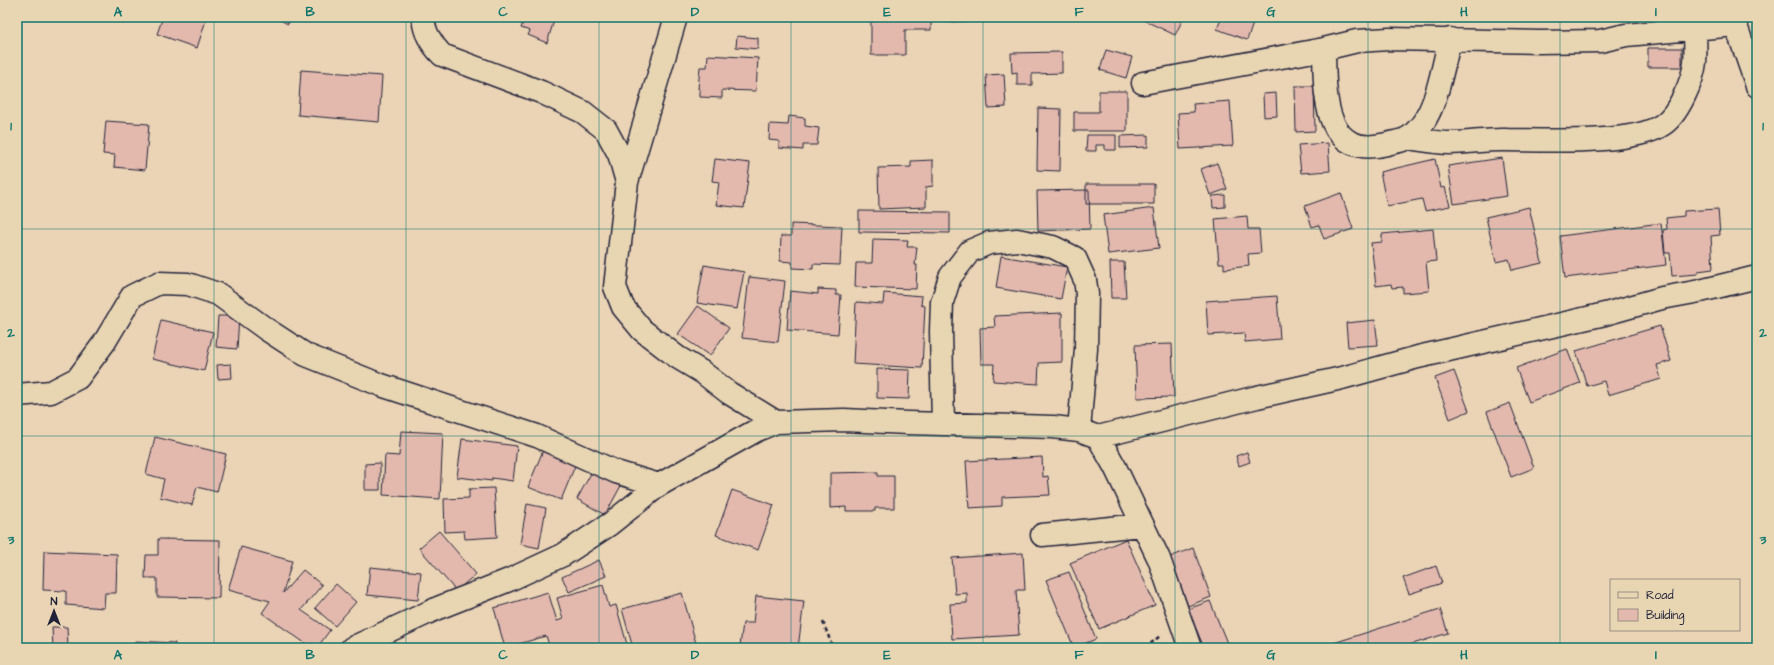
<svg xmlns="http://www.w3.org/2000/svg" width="1774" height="665" font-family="'Architects Daughter',sans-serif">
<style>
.building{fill:#e3b9ae;stroke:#22223b}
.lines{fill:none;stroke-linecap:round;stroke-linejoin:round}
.minor-casing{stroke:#22223b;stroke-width:25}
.tertiary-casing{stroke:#22223b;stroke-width:25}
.path{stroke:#22223b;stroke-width:2.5;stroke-dasharray:4 3;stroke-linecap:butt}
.minor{stroke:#e8d6b3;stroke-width:22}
.tertiary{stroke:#e8d6b3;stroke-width:22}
.grid{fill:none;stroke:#0f766e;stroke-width:1;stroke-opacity:0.55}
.neatline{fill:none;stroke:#0f766e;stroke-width:1.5}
.grid-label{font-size:13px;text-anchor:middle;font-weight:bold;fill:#0f766e}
</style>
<rect width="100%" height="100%" fill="#ebd4b5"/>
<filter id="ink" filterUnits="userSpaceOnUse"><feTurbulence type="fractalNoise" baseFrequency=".025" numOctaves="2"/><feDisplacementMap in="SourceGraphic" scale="8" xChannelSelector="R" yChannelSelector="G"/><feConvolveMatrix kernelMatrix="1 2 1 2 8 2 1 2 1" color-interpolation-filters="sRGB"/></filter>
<g filter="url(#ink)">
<!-- building -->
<path class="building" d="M163,17h44l-10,31 -40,-14z
M274,17h18l-4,7z
M525,17h30l-8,26 -19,-8 2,-4 -9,-3z
M871,17h60v13h-26v25h-34z
M943,17h33l1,4 -34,1z
M1137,17h47l-9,18z
M1222,17h20l12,4 -7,19 -30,-11z
M1511,17h32l-32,3z
M737,36l21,2v11l-22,-2z
M1648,48h34v19h-34z
M1106,50l26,7 -6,21 -26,-8z
M1062,52v21l-30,1v11h-15v-13l-5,1 -1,-20z
M708,55l50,3 -2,33 -34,-1v8l-22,-1v-8h-2l2,-22h7z
M301,70l81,6 -3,46 -81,-7z
M1004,74l2,33 -18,1 -2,-33z
M1295,86h19l1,45 -19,1z
M1099,91h28v40h-53v-19h25z
M1276,93l1,23 -13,1 -1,-23z
M1230,101l3,45 -53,3 -2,-36 16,-1 -1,-8z
M1038,108l23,1 -1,62 -23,-1z
M789,116l16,2v8l14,2 -2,17h-14v5l-24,-2v-7l-10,-1 1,-16 18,1z
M106,121l43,3 -4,46 -31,-3 1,-12 -12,-1z
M1087,135h29v15h-11v-5h-9v6h-10z
M1148,135v12l-28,1v-12z
M1328,143l2,28 -29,2 -3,-28z
M1502,158l5,38 -53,8 -6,-38z
M715,159l35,4 -6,45 -28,-3 3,-23 -7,-1z
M1435,159l6,29 4,-1 5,19 -25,5 -3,-12 -35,7 -7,-34z
M933,160v26l-7,1v20l-47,2 -1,-41 33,-1v-6z
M1217,163l10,26 -17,6 -9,-26z
M1086,184h68v20h-68z
M1089,190l1,39 -52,2 -1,-40z
M1341,193l12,36 -29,10 -5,-14 -7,2 -7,-21z
M1225,195v12l-12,1 -1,-12z
M1529,207l13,56 -30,7 -3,-11 -13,3 -10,-45z
M1154,208l5,40 -51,6 -5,-39z
M1718,209l2,26 -9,1 2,33 -15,2v3l-26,2 -2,-23h-5l-2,-23 4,-1 -1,-11 18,-2v-5z
M859,211l91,1v21l-91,-1z
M1247,216l1,13h11l2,24 -13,1 1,12 -25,3v-6h-5l-4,-44z
M1661,223l5,42 -101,13 -5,-42z
M791,224l51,2 -2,39 -27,-1v5l-21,-1v-6l-12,-1 1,-25h10z
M1433,229l3,32 -10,1 3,29 -26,2v-6l-11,1 -1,-4 -15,2 -5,-43 11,-1v-8z
M873,239l35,1 -1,7h10l-2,18h2l-1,24 -61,-2 1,-24h16z
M1001,256l66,11 -6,32 -65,-11z
M1110,262h14l2,36h-15z
M704,265l40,7 -7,37 -40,-6z
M749,277l36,4 -7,61 -36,-4z
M818,289l18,1v5h5l-3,39 -51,-4 3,-39 28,3z
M884,293l38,3 -1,9 4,1 -3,62 -69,-4 3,-62 27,2z
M1277,296l3,43 -35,3 -1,-9 -36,2 -2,-34z
M698,306l31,22 -19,28 -32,-22z
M1062,313v49l-23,1 -1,21 -45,-3 1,-17h-13l-1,-36 15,-1 -1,-11z
M218,316h21l-2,33 -21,-2z
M161,320l52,12 -9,39 -52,-12z
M1375,320l3,25 -30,2 -2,-24z
M1660,326l11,35 -14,4 4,14 -53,16 -4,-14 -17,5 -11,-35z
M1172,344l2,53 -37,1 -2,-53z
M1567,349l13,34 -51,19 -13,-34z
M231,364l1,14 -14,1 -1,-14z
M877,369l33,1 -1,29 -32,-1z
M1454,371l15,40 -19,8 -15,-41z
M1510,403l24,65 -23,9 -24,-65z
M401,431l42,2 -3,66 -57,-4 2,-40 14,1z
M155,437l71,17 -9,38 -20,-5 -5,18 -32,-8 4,-18 -18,-5z
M462,439l55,7 -4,35 -21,-3v3l-35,-4z
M544,448l33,13 -16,39 -33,-13z
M1247,452l3,10 -11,4 -3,-10z
M1042,457l1,20 5,-1 2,19 -48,2v9l-33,2 -3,-47z
M380,463v27h-15v-26z
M595,466l28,16 -18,33 -28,-16z
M878,472v4h16v32h-19v3h-29v-4l-16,1v-35z
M494,488l3,49 -32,2 -1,-8 -19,1 -1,-33 25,-1v-9z
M732,490l42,15 -16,45 -42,-15z
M527,504l19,4 -7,40 -19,-4z
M439,531l37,43 -20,17 -37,-43z
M158,539l62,1 -1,58 -62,-1v-19h-12l1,-23h12z
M1126,539l29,66 -56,24 -29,-66z
M241,547l51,14 -9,32 20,-23 19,15 -21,25 29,20 -13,18h-5l-50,-35 8,-12 -42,-11z
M1193,548l18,49 -23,9 -18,-49z
M44,551l73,3 -1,39h-11l-1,15 -38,-3v-14l-23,-1z
M1023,553l2,37h-9l3,45 -67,4 -2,-35 17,-1v-10l-12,1 -3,-36z
M599,560l7,16 -37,16 -7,-15z
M1436,566l6,17 -33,11 -6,-16z
M370,567l51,5 -3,28 -51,-5z
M1069,572l27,67 -22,9 -28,-68z
M336,584l20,18 -21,24 -20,-18z
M603,585l6,22 7,-2 12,43h-78l-4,-12 -41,12 -11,-40 54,-16 9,29 6,-2 -6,-21z
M682,593l15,54 -64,1 -11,-39z
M756,596l48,5 -6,47h-38l-20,-2 3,-23h10z
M1210,601l19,47h-25l-16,-39z
M1440,609l8,24 -48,15h-82z
M52,627h15l1,20 -15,1z
M135,641l40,2v5h-40z"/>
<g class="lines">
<!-- minor casing -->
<g class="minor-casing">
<path id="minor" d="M424,17c-2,13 9,29 18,38l99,37 42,20 23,18 13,24 8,28 -12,105 8,20 19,23 35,27 25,15 27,21 47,29
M1324,49c1,44 -2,111 63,95 6,-2 16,-3 21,-6 6,-4 15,-14 18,-20 12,-20 18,-56 24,-79
M1143,83l181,-34 33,-8 32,-2 151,3 60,-1 26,-6 110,-10
M1407,138c14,2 29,5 43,5 19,0 38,-4 57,-3 37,0 126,5 155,-15 16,-10 31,-44 33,-63 1,-11 0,-22 0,-33
M627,182l49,-165
M17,395l34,-3 27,-14 26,-35 28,-47 27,-13 29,1 30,10 48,35 40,26 75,30 156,51 79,36 43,13
M943,424l-2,-93 1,-29 8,-25 20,-26 19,-8 28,-3 36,7 22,11 10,22 2,14 -1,55 -7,81
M1098,437l159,-40 85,-19 76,-21 187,-43 57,-16 38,-7 57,-14
M1042,535l99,-10
M352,648l86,-40 71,-28 54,-25 47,-31 49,-39 98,-55 19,-8 68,-2 64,3 145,4 26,3 19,7 17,30 44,92 31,89"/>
</g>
<!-- tertiary casing -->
<g class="tertiary-casing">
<path id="tertiary" d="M1733,17l24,69"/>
</g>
<!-- path -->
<path class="path" d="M823,622l10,26
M1145,648l15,-12"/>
<!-- minor -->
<use href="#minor" class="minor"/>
<!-- tertiary -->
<use href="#tertiary" class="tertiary"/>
</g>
</g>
<!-- grid -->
<path class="grid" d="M214,17v631M406,17v631M599,17v631M791,17v631M983,17v631M1175,17v631M1368,17v631M1560,17v631M17,229h1740M17,436h1740"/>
<!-- margin -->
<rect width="1774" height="665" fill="none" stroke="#e8d6b3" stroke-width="44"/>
<!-- legend -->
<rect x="1610" y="579" width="130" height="52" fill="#e8d6b3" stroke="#998e83"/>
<rect x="1618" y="592" width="20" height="6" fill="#e8d6b3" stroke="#998e83"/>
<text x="1646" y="599" font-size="12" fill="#22223b">Road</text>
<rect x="1618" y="609" width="20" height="12" fill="#e3b9ae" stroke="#998e83"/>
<text x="1646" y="619" font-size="12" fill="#22223b">Building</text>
<!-- north arrow -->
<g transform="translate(54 611)" stroke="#e8d6b3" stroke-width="3" paint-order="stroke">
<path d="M0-3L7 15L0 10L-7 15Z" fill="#22223b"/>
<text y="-6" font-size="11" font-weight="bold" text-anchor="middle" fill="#22223b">N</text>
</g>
<rect x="22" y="22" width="1730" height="621" class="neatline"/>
<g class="grid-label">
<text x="118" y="16">A</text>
<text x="310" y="16">B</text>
<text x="503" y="16">C</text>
<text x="695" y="16">D</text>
<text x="887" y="16">E</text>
<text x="1079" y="16">F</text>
<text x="1271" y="16">G</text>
<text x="1464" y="16">H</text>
<text x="1656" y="16">I</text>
<text x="11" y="130">1</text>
<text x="1763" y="130">1</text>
<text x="11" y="337">2</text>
<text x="1763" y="337">2</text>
<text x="11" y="544">3</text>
<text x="1763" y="544">3</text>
<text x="118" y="659">A</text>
<text x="310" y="659">B</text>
<text x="503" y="659">C</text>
<text x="695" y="659">D</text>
<text x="887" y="659">E</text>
<text x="1079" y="659">F</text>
<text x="1271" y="659">G</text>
<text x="1464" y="659">H</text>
<text x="1656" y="659">I</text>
</g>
</svg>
